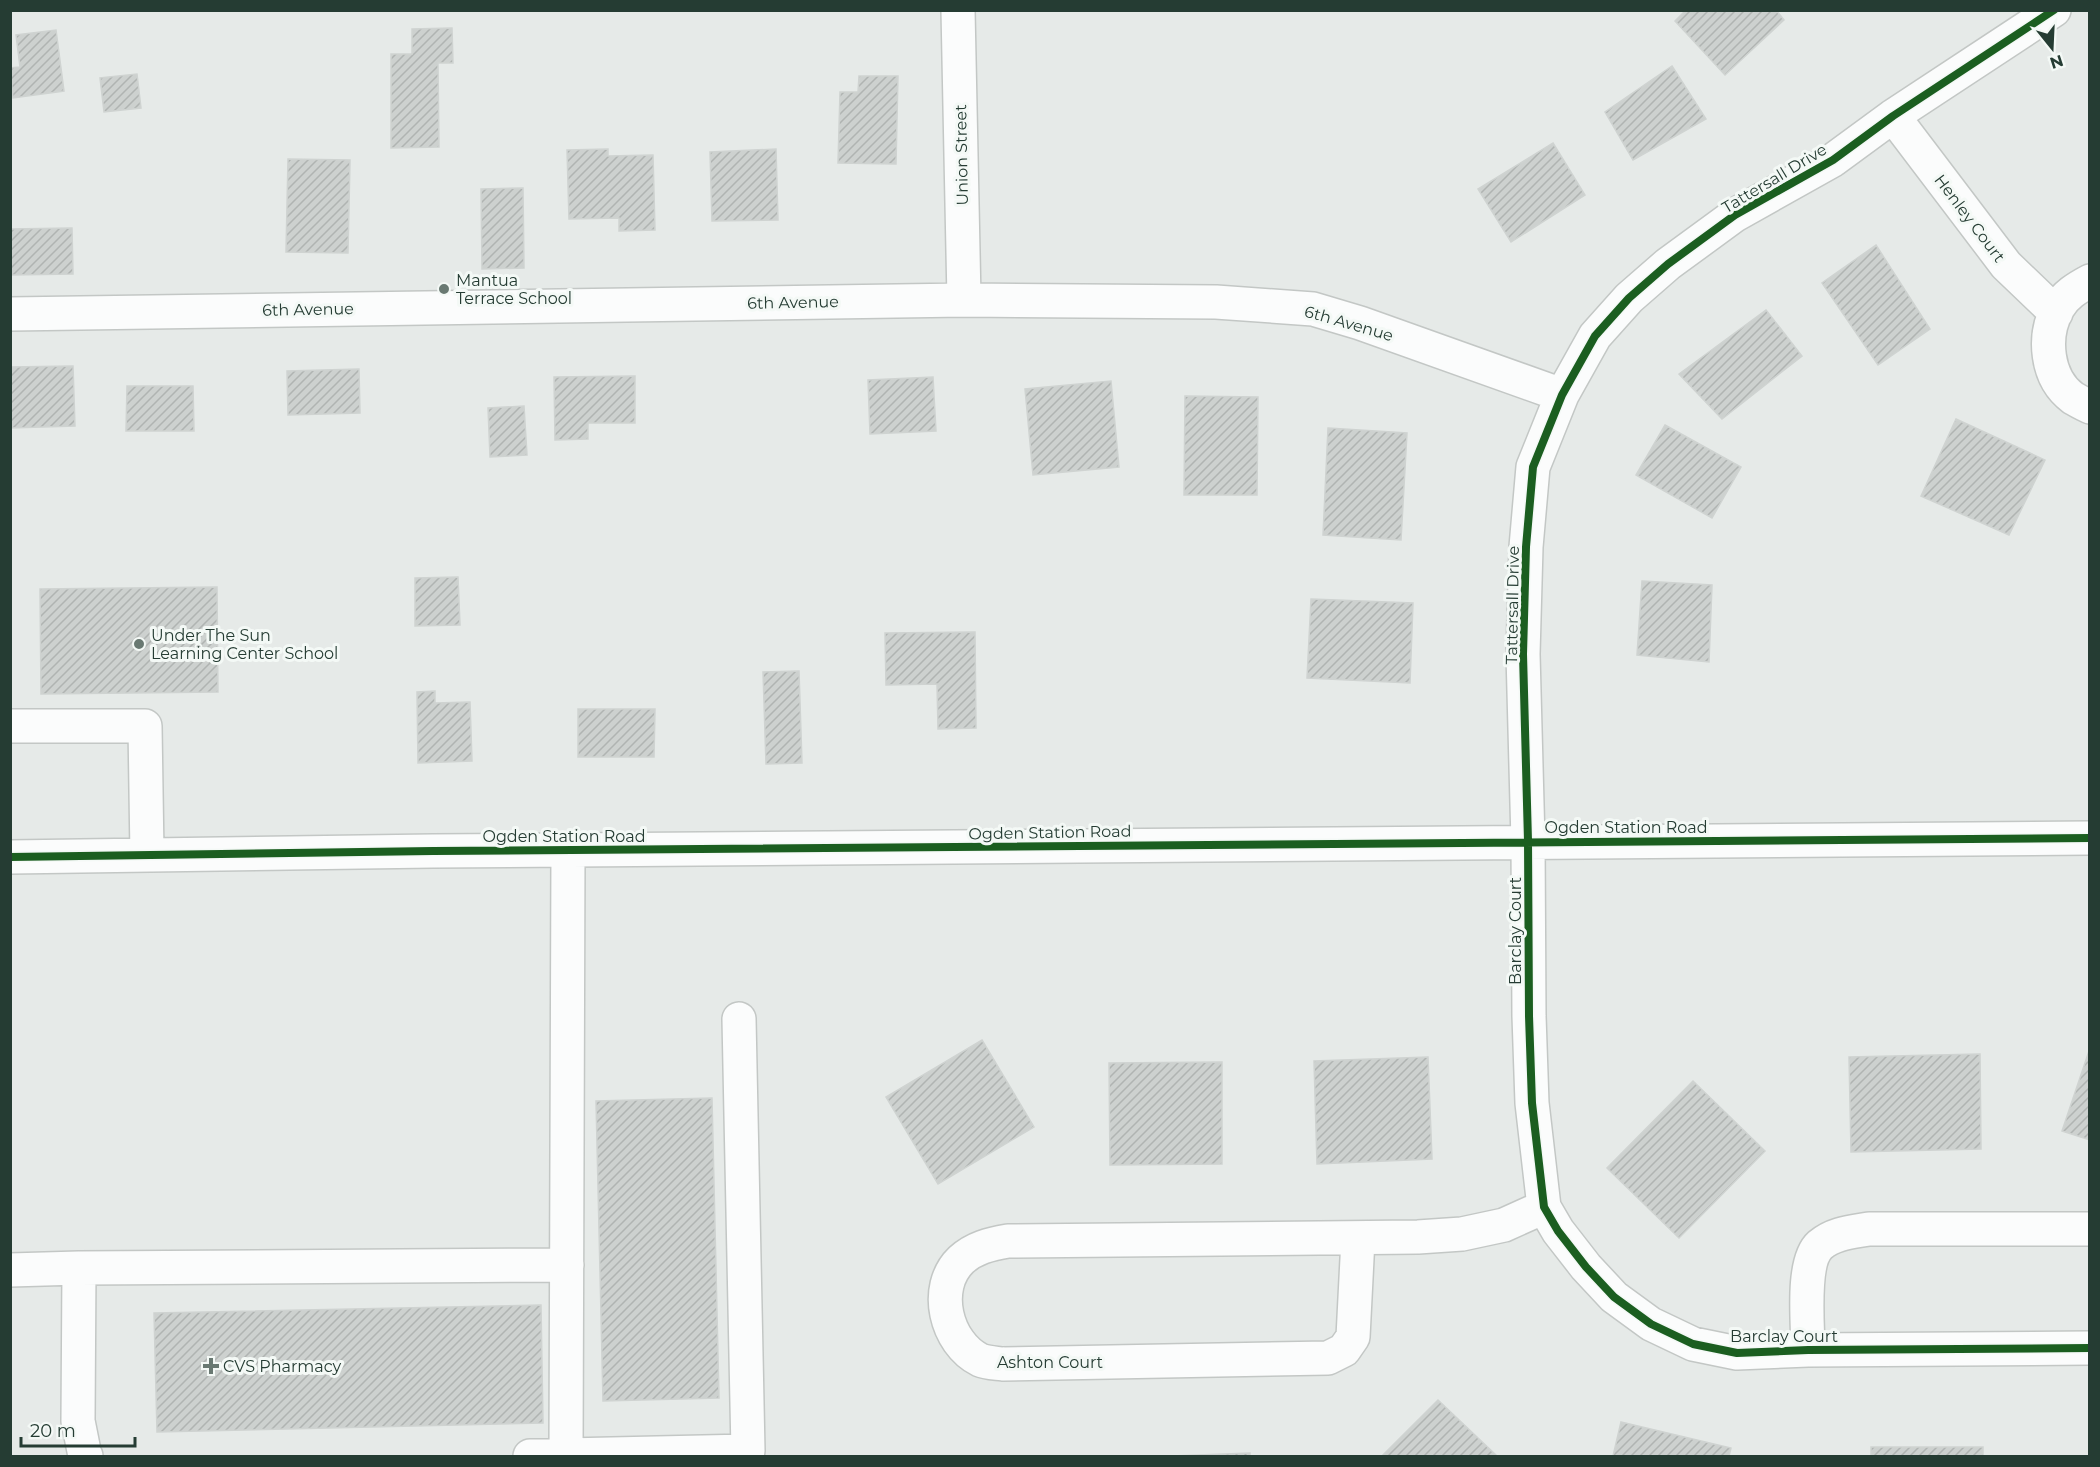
<svg xmlns="http://www.w3.org/2000/svg" width="2100" height="1467" font-family="Montserrat,sans-serif">
<style>
.building{fill:url(#building-hatch);stroke:#cfd3d1;stroke-width:1.5}
.lines{fill:none;stroke-linecap:round;stroke-linejoin:round}
.minor-casing{stroke:#c3c7c5;stroke-width:36}
.minor{stroke:#fbfcfc;stroke-width:33}
.cycleway-casing{stroke:#f4f9f6;stroke-width:11}
.cycleway{stroke:#1b5e20;stroke-width:8}
.poi-dot{fill:#697972;stroke:#f4f9f6;stroke-width:2}
.labels{text-anchor:middle;stroke-width:6;stroke-linejoin:round;paint-order:stroke}
.street-label{font-size:16px;fill:#253c33;stroke:#f4f9f6}
.poi-label{font-size:16px;fill:#253c33;stroke:#f4f9f6;text-anchor:start}
</style>
<defs>
<pattern id="building-hatch" width="6" height="6" patternUnits="userSpaceOnUse" patternTransform="scale(1.5)"><rect width="6" height="6" fill="#cdd1cf"/><path d="M-1 1l2-2M0 6l6-6M5 7l2-2" fill="none" stroke="#b0b4b2"/></pattern>
</defs>
<rect width="100%" height="100%" fill="#e6eae8"/>
<!-- building -->
<path class="building" d="M1686,10h90l8,10 -59,55 -50,-54z
M452,28l1,35h-15l1,84 -48,1v-94h21v-25z
M56,30l8,61 -51,7 -3,-30 10,-1 -4,-32z
M1672,66l34,53 -73,41 -28,-48z
M137,74l4,34 -37,4 -4,-34z
M859,76h39l-2,88 -58,-1 2,-71h18z
M1553,143l32,52 -74,47 -33,-53z
M608,149v7l45,-1 2,75 -36,1v-13l-50,1 -2,-69z
M776,149l2,71 -66,1 -2,-69z
M288,159l62,1 -2,93 -62,-1z
M523,188l1,80 -42,1 -1,-80z
M72,228l1,46 -63,1v-46z
M1876,245l54,84 -52,36 -56,-82z
M1766,310l36,46 -80,63 -43,-45z
M73,366l2,60 -65,2v-61z
M359,369l1,44 -72,2 -1,-44z
M635,376v47h-47v16l-33,1 -1,-63z
M933,377l3,54 -66,3 -2,-54z
M1111,381l8,86 -86,8 -8,-86z
M127,386h66l1,45h-68z
M1185,396l73,1 -1,98h-73z
M524,406l3,49 -37,2 -2,-49z
M1956,419l89,41 -36,75 -88,-39z
M1665,425l76,42 -29,51 -76,-43z
M1328,428l79,5 -6,107 -78,-5z
M458,577l2,48 -45,1v-48z
M1642,581l70,4 -3,77 -72,-7z
M217,587l1,105 -177,2 -1,-105z
M1311,599l102,4 -3,80 -103,-5z
M975,632l1,96 -38,1 -1,-45 -51,1 -1,-52z
M799,671l3,92 -36,1 -3,-92z
M435,691v12l35,-1 2,59 -54,2 -1,-71z
M578,709h77l-1,48h-76z
M982,1040l52,87 -96,57 -52,-87z
M2090,1048v92l-28,-9z
M1980,1054l1,95 -130,3 -2,-95z
M1428,1057l4,102 -115,5 -3,-103z
M1222,1062v102l-112,1 -1,-102z
M1693,1081l72,70 -86,87 -72,-70z
M712,1098l7,300 -116,3 -7,-300z
M541,1305l2,118 -386,9 -3,-119z
M1438,1400l59,56h-115z
M1621,1422l110,26 -2,8h-116z
M1871,1447h112v9h-112z
M1250,1453v3h-79z"/>
<g class="lines">
<!-- minor casing -->
<g class="minor-casing">
<path id="minor" d="M958,10l6,290
M2054,10l-161,106 -60,44 -98,55 -67,49 -39,34 -34,38 -33,59 -29,72 -7,80 -3,107 5,187 1,175 3,87 12,104 14,24 28,36 28,30 37,27 42,20 44,9 71,-3 282,-2
M1893,116l113,149 50,48
M2090,281c-13,7 -25,14 -32,27 -16,28 -12,70 15,90 5,3 11,6 17,9
M10,314l954,-14 252,2 97,7 47,14 202,72
M10,726h135l2,129
M568,850l-2,605 182,-4 -9,-432
M10,857l423,-6 1657,-13
M1358,1239l-5,98 -9,13 -16,8 -325,6c-7,-1 -16,-1 -23,-4 -34,-17 -48,-72 -19,-100 13,-12 29,-16 47,-19l410,-4 44,-3 42,-9 40,-18
M79,1268l488,-3
M10,1270l69,-2 -1,153 7,35h1
M1808,1350c0,-25 -7,-88 12,-105 14,-12 32,-13 49,-16h221
M530,1456h37"/>
</g>
<!-- minor -->
<use href="#minor" class="minor"/>
<!-- cycleway casing -->
<g class="cycleway-casing">
<path id="cycleway" d="M2054,10l-161,106 -60,44 -98,55 -67,49 -39,34 -34,38 -33,59 -29,72 -7,80 -3,107 5,187 1,175 3,87 12,104 14,24 28,36 28,30 37,27 42,20 44,9 71,-3 282,-2
M10,857l423,-6 1657,-13"/>
</g>
<!-- cycleway -->
<use href="#cycleway" class="cycleway"/>
</g>
<!-- markers -->
<g class="poi-dot">
<circle cx="444" cy="289" r="6"/>
<circle cx="139" cy="644" r="6"/>
<path d="M208 1357h6v6h6v6h-6v6h-6v-6h-6v-6h6z"/>
</g>
<g class="labels">
<!-- street labels -->
<g class="street-label">
<text transform="translate(961 155) rotate(-91)" y="6">Union Street</text>
<text transform="translate(1774 178) rotate(-31)" y="6">Tattersall Drive</text>
<text transform="translate(1970 218) rotate(53)" y="6">Henley Court</text>
<text transform="translate(793 302) rotate(-1)" y="6">6th Avenue</text>
<text transform="translate(308 309) rotate(-1)" y="6">6th Avenue</text>
<text transform="translate(1349 323) rotate(16)" y="6">6th Avenue</text>
<text transform="translate(1512 605) rotate(-89)" y="6">Tattersall Drive</text>
<text x="1626" y="833">Ogden Station Road</text>
<text transform="translate(1050 832) rotate(-1)" y="6">Ogden Station Road</text>
<text x="564" y="842">Ogden Station Road</text>
<text transform="translate(1515 931) rotate(-90)" y="6">Barclay Court</text>
<text x="1784" y="1342">Barclay Court</text>
<text x="1050" y="1368">Ashton Court</text>
</g>
<!-- poi labels -->
<g class="poi-label">
<text x="456" y="286">Mantua<tspan x="456" dy="18">Terrace School</tspan></text>
<text x="151" y="641">Under The Sun<tspan x="151" dy="18">Learning Center School</tspan></text>
<text x="223" y="1372">CVS Pharmacy</text>
</g>
</g>
<!-- border -->
<rect width="2100" height="1467" fill="none" stroke="#253c33" stroke-width="24"/>
<!-- north arrow -->
<g transform="translate(2052 48) rotate(162)" stroke="#f4f9f6" stroke-width="4.5" paint-order="stroke">
<path d="M0-4.5L10 22L0 15L-10 22Z" fill="#253c33"/>
<text y="-9" font-size="16" font-weight="bold" text-anchor="middle" fill="#253c33">N</text>
</g>
<!-- scale -->
<path d="M21 1437v9h114v-9" fill="none" stroke="#253c33" stroke-width="3"/>
<text x="30" y="1437" font-size="18" fill="#253c33" stroke="#f4f9f6" stroke-width="4.5" paint-order="stroke">20 m</text>
</svg>
